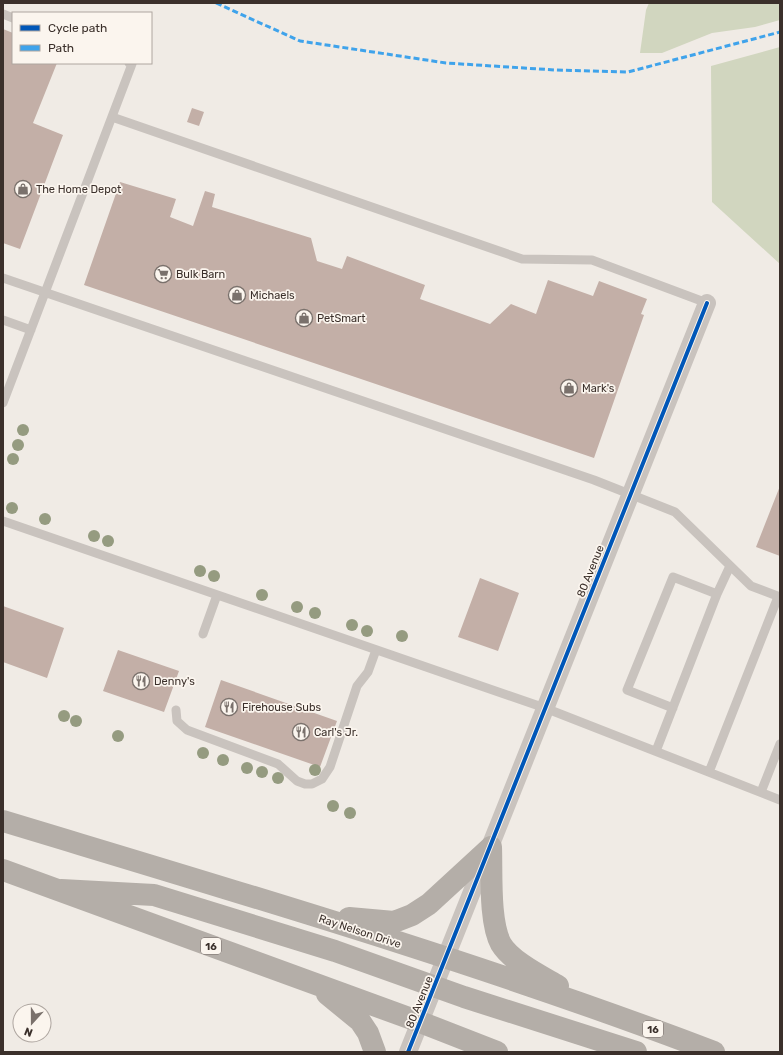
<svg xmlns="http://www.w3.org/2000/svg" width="783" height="1055" font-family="Rubik,sans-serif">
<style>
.green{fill:#d1d6bf}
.building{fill:#c3afa7}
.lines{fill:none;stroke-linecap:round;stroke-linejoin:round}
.service{stroke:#c9c3be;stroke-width:9}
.minor{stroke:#c9c3be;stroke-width:18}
.trunk{stroke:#b4aea8;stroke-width:22}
.quiet{stroke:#3fa3eb;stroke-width:3;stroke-dasharray:6 3;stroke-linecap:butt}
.cycleway-casing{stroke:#fbf5ee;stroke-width:6}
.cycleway{stroke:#0057b8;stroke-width:4}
.tree{fill:#959b80}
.labels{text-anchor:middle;stroke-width:3.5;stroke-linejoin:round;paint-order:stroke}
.shield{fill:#fbf5ee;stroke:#756b66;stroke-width:1}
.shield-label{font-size:10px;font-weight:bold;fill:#3b302b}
.poi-label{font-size:11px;fill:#3b302b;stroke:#fbf5ee;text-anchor:start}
.street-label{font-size:11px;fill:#3b302b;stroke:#fbf5ee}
</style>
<rect width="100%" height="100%" fill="#f0ebe5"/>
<!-- green -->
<path class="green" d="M649,3h131v17l-25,7 -43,6 -50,20h-22l6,-43z
M780,47v217l-68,-62 -1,-136z"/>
<!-- building -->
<path class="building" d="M3,29l10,4v30h44l-24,60 30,12 -43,114 -17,-6z
M192,108l12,4 -5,14 -12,-4z
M120,182l56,17 -6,18 23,9 12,-35 10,3 -3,13 99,31 6,23 25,8 5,-13 78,29 -5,14 70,25 21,-20 25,10 12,-34 45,16 6,-15 48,18 -6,15 3,1 -50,143 -510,-173z
M780,486v70l-24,-9z
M480,578l39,15 -21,58 -40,-14z
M3,606l61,22 -17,50 -44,-16z
M118,650l61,21 -15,41 -61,-21z
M221,680l116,41 -17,46 -115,-40z"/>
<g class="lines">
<!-- service -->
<path class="service" d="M3,14l10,4
M112,117l410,142 70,1 115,43
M3,278l591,202 81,32 76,74 29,11
M3,320l28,10
M3,403l129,-339 -3,-1
M3,521l542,187 235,92
M203,634l14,-39
M673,708l-46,-18 46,-113 44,17
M176,710l1,11 10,9 91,34 19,17 8,3h7l10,-5 8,-12 27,-81 11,-14 8,-22
M656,751l61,-157 13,-28
M709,772l69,-175
M761,792l19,-48"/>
<!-- minor -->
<path class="minor" d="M408,1052l299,-749"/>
<!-- trunk -->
<path class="trunk" d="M3,821c238,72 478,142 711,231
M491,847c1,26 -2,75 10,97 10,17 40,32 57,42
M3,870l417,152 77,30
M61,890l93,5 181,56 129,46 172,55
M349,918l45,4 18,-7 17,-11 62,-57
M327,994l33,27 8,12 7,19"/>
<!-- quiet -->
<path class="quiet" d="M216,3l84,38 146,22 109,7 73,2 152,-40"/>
<!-- cycleway casing -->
<g class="cycleway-casing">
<path id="cycleway" d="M408,1052l299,-749"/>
</g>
<!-- cycleway -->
<use href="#cycleway" class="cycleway"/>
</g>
<!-- trees -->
<g class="tree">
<circle cx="23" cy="430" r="6"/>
<circle cx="18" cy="445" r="6"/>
<circle cx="13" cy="459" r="6"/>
<circle cx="12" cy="508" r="6"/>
<circle cx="45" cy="519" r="6"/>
<circle cx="94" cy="536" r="6"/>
<circle cx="108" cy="541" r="6"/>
<circle cx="200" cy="571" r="6"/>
<circle cx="214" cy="576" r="6"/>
<circle cx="262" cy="595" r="6"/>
<circle cx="297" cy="607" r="6"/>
<circle cx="315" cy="613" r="6"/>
<circle cx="352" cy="625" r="6"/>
<circle cx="367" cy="631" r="6"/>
<circle cx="402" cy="636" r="6"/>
<circle cx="64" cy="716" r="6"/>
<circle cx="76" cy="721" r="6"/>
<circle cx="118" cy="736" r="6"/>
<circle cx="203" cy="753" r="6"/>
<circle cx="223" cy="760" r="6"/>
<circle cx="247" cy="768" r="6"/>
<circle cx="315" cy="770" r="6"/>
<circle cx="262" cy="772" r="6"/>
<circle cx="278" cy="778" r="6"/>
<circle cx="333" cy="806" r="6"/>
<circle cx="350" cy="813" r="6"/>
</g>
<!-- icons -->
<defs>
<g id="shop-ring" transform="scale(0.9)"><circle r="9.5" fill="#fbf5ee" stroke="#7a716c" stroke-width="1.5"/><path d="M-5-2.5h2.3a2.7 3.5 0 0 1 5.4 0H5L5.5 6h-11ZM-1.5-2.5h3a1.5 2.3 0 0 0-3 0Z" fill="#7a716c"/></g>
<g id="supermarket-ring" transform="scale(0.9)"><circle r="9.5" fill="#fbf5ee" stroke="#7a716c" stroke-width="1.5"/><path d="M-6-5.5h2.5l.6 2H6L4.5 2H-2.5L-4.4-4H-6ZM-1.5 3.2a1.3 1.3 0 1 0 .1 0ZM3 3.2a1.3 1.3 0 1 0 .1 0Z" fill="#7a716c"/></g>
<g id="restaurant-ring" transform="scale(0.9)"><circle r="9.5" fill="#fbf5ee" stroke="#7a716c" stroke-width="1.5"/><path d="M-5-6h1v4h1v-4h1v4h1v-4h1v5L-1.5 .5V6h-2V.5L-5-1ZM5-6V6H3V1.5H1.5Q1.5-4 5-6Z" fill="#7a716c"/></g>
</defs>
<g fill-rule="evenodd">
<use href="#shop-ring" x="23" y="189"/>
<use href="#supermarket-ring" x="163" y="274"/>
<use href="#shop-ring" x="237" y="295"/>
<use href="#shop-ring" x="304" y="318"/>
<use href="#shop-ring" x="569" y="388"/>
<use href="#restaurant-ring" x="141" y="681"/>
<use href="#restaurant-ring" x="229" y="707"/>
<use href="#restaurant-ring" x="301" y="732"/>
</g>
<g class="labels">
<!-- shield labels -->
<g class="shield">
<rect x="201" y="938" width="20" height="16" rx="3"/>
<rect x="643" y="1021" width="20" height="16" rx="3"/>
</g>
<g class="shield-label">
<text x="211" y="950">16</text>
<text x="653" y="1033">16</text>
</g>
<!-- poi labels -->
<g class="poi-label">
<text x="36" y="193">The Home Depot</text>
<text x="176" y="278">Bulk Barn</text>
<text x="250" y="299">Michaels</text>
<text x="317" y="322">PetSmart</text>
<text x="582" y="392">Mark's</text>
<text x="154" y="685">Denny's</text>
<text x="242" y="711">Firehouse Subs</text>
<text x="314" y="736">Carl's Jr.</text>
</g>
<!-- street labels -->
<g class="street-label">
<text transform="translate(590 571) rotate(-68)" y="4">80 Avenue</text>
<text transform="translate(360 931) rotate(18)" y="4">Ray Nelson Drive</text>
<text transform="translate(419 1002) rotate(-68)" y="4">80 Avenue</text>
</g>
</g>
<!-- border -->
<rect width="783" height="1055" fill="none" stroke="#3b302b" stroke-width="8"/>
<!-- legend -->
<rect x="12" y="12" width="140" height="52" fill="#fbf5ee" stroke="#aea6a0"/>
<rect x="20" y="25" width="20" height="6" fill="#0057b8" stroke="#aea6a0"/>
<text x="48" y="32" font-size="12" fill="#3b302b">Cycle path</text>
<rect x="20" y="45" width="20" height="6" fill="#3fa3eb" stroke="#aea6a0"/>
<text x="48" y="52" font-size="12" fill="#3b302b">Path</text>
<!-- north arrow -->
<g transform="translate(32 1023) rotate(201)"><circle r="19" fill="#fbf5ee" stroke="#aea6a0"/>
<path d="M0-3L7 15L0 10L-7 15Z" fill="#7a716c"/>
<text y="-6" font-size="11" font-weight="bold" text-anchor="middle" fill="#3b302b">N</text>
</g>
</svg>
